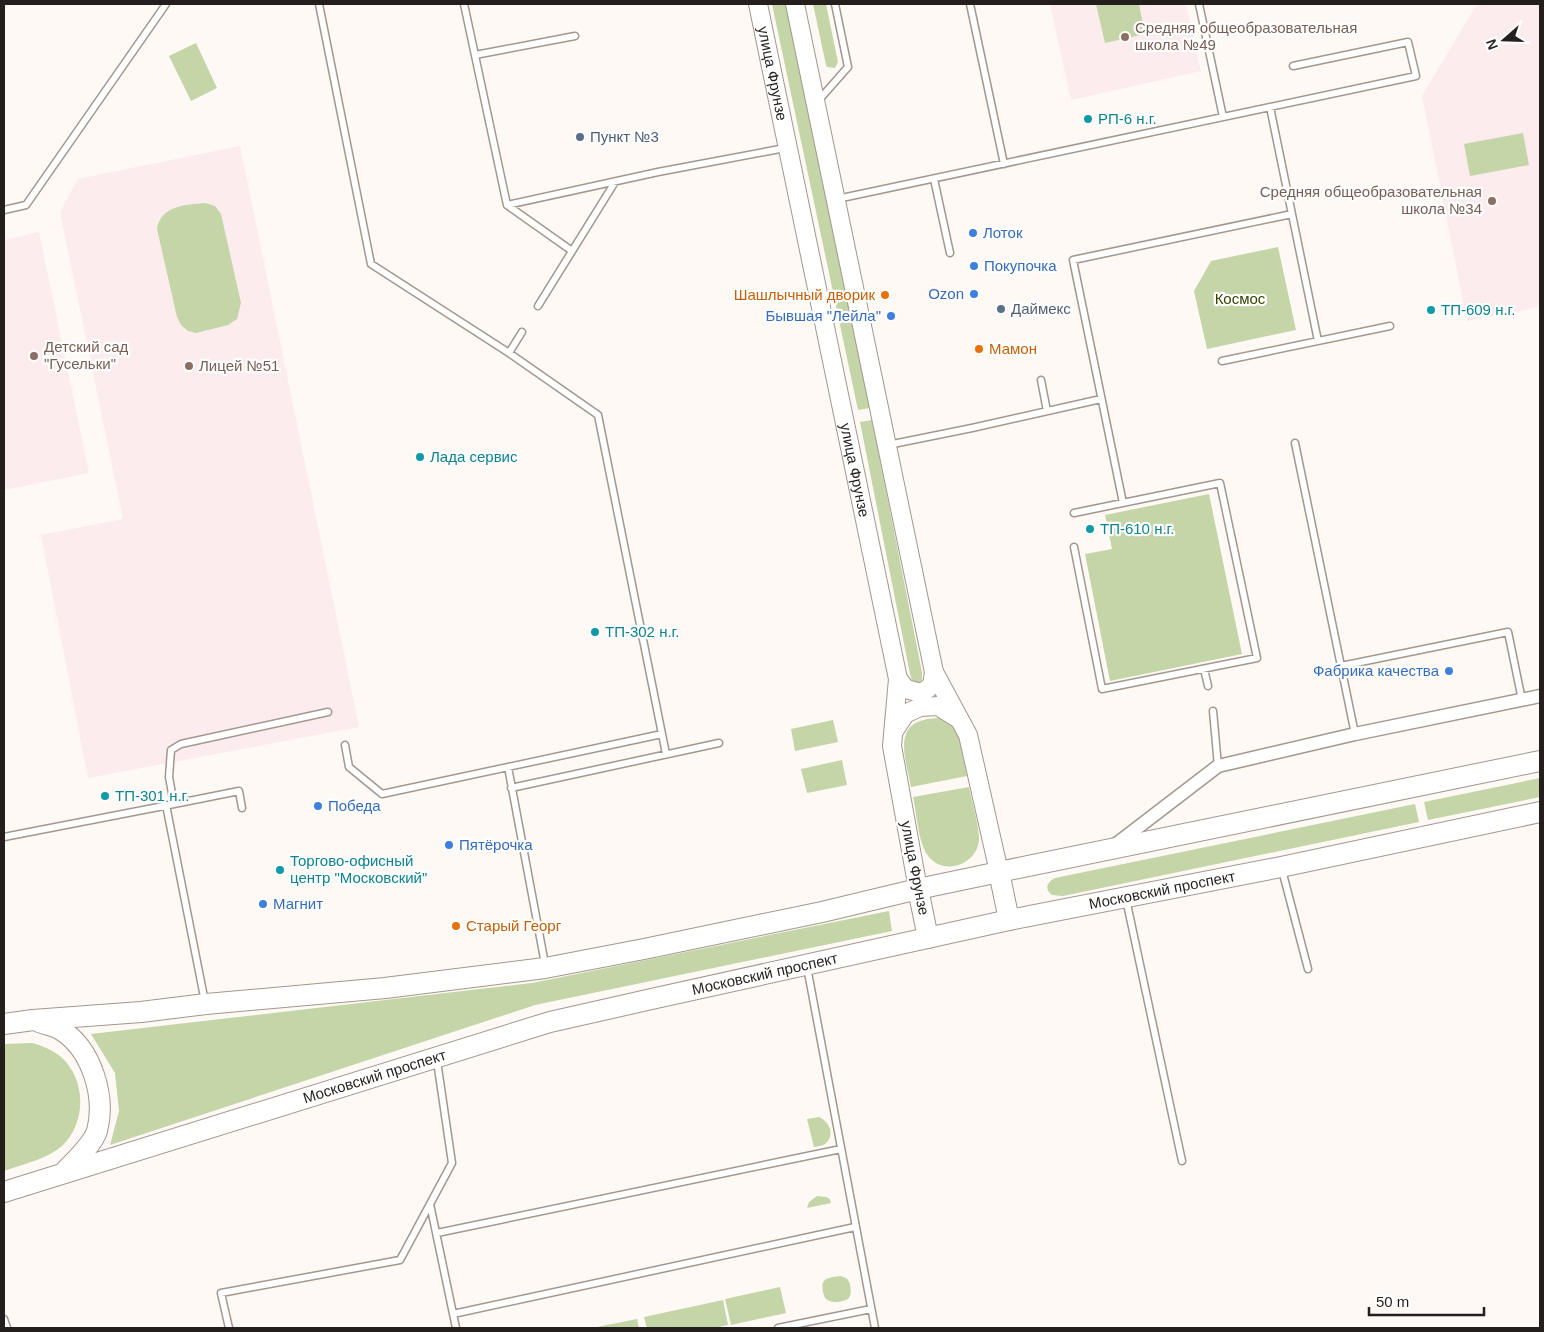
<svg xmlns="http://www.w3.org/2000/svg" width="1544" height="1332" font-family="Arial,sans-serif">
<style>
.education{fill:#fceced}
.green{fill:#c4d5a7}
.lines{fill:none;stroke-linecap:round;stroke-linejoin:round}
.service-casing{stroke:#a3978e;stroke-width:9}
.minor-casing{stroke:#a3978e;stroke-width:15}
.secondary-casing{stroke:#a3978e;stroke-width:20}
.primary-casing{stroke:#a3978e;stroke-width:22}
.service{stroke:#fff;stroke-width:6}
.minor{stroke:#fff;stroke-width:12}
.secondary{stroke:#fff;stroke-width:18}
.primary{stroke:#fff;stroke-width:20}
.education-dot{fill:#8d6e63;stroke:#fff;stroke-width:2}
.culture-dot{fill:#0f9aa8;stroke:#fff;stroke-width:2}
.service-dot{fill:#5c6f8a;stroke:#fff;stroke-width:2}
.shop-dot{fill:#3f7fe0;stroke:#fff;stroke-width:2}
.food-dot{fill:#e8710a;stroke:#fff;stroke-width:2}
.labels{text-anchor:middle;stroke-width:4.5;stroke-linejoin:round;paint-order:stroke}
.education-label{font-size:15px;fill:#785e54;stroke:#fff;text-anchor:start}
.street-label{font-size:15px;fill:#241f1c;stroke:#fff}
.culture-label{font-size:15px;fill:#0d838f;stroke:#fff;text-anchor:start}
.service-label{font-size:15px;fill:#4e5e75;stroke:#fff;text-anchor:start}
.shop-label{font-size:15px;fill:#366cbe;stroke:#fff;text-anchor:start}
.food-label{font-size:15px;fill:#c56008;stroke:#fff;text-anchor:start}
.park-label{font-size:15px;fill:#334301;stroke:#fff}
</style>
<rect width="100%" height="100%" fill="#fef9f5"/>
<!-- education -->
<path class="education" d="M1050,4h136l15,67 -130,29z
M1477,4h63v303l-73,14 -45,-225z
M240,146l119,581 -271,51 -47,-243 82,-16 -63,-307 18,-33z
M39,232l50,241 -85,17v-250z"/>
<!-- green -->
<path class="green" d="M772,4h14l84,404 -12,2z
M813,4h13l12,58 -3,6 -8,-1 -1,-2z
M1096,4h43l6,30 -40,9z
M196,43l21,45 -26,13 -22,-45z
M1523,133l6,32 -59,11 -6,-32z
M205,203l10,3 6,8 20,89 -4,16 -9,6 -32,8 -8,-2 -7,-6 -4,-8 -20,-88c4,-24 29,-24 48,-26z
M1278,247l18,83 -89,19 -13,-58 17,-30z
M872,420l50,252v7l-2,3 -4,1 -4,-2 -2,-7 -50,-252z
M1209,494l33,160 -132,27 -25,-127 27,-5 -7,-34z
M939,718c9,3 14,8 19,16l9,42 -56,11c-6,-32 -21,-68 28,-69z
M833,720l5,22 -43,9 -4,-22z
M842,760l5,25 -40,8 -6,-24z
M1540,778v19l-112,23 -4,-18z
M969,787c3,15 9,35 10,50 1,26 -33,40 -50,20 -11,-13 -12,-43 -16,-60z
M1415,804l4,18 -356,74 -11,-1c-8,-6 -5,-13 3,-17z
M889,911l3,20 -357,74 -425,140 9,-34 -4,-38 -24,-39 441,-51z
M32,1043c9,2 20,7 28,13 26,22 27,65 3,89 -15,14 -40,19 -59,26v-127z
M819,1117c10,4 17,18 6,27 -3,2 -7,2 -11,3l-7,-28z
M817,1196l9,1 4,2 1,4 -24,5 2,-6z
M840,1276c3,1 5,1 7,3 4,3 5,15 2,19 -4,4 -18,6 -23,1 -2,-2 -2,-4 -3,-7 -3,-15 6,-14 17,-16z
M780,1287l6,26 -55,12 -6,-26z
M723,1300l5,25 -14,3h-67l-3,-11z
M637,1319l2,9h-47z"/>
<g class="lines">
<!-- service casing -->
<g class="service-casing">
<path id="service" d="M319,4l52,260 138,89 89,62 68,339
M464,4l43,201 65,46
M970,4l34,160
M1199,4l24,113
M475,55l100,-19
M818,101l30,-34 -13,-63
M1270,107l48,234
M934,179l16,74
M837,199l579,-123 -8,-34 -115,24
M507,205l151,-33 127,-24
M4,210l22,-5 140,-201
M538,306l77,-124
M509,353l13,-21
M1222,361l168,-35
M1041,380l6,31
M1295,443l60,291
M888,445l84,-17 129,-29
M1123,503l-50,-243 219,-46
M1074,513l146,-30 37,175 -155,31 -28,-142
M1341,666l167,-34 14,68
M1204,669l4,17
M1213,711l5,55
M345,745l4,22 33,27 280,-60
M508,767l37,197
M511,788l208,-45
M174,804l65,-13 3,17
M166,805l39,197
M4,837l170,-33 -5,-27 2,-27 10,-6 147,-32
M1282,870l26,99
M1126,899l56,262
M807,967l68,361
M430,1204l26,124
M437,1233l404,-84
M453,1314l402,-87
M4,1319l3,9
M229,1328l-8,-35 179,-33 52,-97 -15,-102
M778,1328l93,-19"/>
</g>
<!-- minor casing -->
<g class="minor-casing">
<path id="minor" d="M1115,845l103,-79 137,-32 185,-38"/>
</g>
<!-- secondary casing -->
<g class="secondary-casing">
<g id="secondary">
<path id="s1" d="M758,4l140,675 -6,67 26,143"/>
<path d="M795,4l139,668 34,63 31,137"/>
<path d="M898,679l8,10 15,4 5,-3 6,-5 2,-13"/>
<path d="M894,731l11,-17 15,-7 18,-1 21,13"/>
</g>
</g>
<!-- primary casing -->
<g class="primary-casing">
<g id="primary">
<path d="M999,872l10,48"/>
<path d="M918,889l10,49"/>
<path d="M39,1022c7,3 16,4 22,8 31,19 45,67 36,101 -4,13 -24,32 -34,42"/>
<path d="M4,1024l29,-4 108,-8 65,-8 179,-16 160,-20 99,-19 178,-37 96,-23 81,-17 541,-111"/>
<path id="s2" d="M4,1192l546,-170 106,-24 353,-78 272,-53 259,-55"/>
</g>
</g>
<!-- service -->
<use href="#service" class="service"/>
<!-- minor -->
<use href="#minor" class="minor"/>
<!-- secondary -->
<use href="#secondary" class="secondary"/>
<!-- primary -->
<use href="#primary" class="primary"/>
</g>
<!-- markers -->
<g class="education-dot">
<circle cx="1125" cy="37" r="5"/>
<circle cx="1492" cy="201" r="5"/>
<circle cx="34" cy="356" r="5"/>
<circle cx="189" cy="366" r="5"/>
</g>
<g class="culture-dot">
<circle cx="1088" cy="119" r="5"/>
<circle cx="1431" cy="310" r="5"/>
<circle cx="420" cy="457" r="5"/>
<circle cx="1090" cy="529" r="5"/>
<circle cx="595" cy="632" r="5"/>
<circle cx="105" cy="796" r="5"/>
<circle cx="280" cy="870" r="5"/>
</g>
<g class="service-dot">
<circle cx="580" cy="137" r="5"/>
<circle cx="1001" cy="309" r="5"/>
</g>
<g class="shop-dot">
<circle cx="973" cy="233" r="5"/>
<circle cx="974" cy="266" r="5"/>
<circle cx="974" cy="294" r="5"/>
<circle cx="891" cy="316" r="5"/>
<circle cx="1449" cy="671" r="5"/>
<circle cx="318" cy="806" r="5"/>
<circle cx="449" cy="845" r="5"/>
<circle cx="263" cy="904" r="5"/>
</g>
<g class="food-dot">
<circle cx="885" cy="295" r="5"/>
<circle cx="979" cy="349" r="5"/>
<circle cx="456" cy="926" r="5"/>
</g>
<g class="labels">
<!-- education labels -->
<g class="education-label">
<text x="1135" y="33">Средняя общеобразовательная<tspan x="1135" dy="17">школа №49</tspan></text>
<text x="1482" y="197" text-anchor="end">Средняя общеобразовательная<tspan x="1482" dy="17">школа №34</tspan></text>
<text x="44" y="352">Детский сад<tspan x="44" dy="17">"Гусельки"</tspan></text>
<text x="199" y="371">Лицей №51</text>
</g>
<!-- street labels -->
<g class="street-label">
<text dy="5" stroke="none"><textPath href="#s1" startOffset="71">улица Фрунзе</textPath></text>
<text dy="5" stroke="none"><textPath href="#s1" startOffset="476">улица Фрунзе</textPath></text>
<text transform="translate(915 868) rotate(79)" y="5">улица Фрунзе</text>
<text dy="5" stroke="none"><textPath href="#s2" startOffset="1198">Московский проспект</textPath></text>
<text dy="5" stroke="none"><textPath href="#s2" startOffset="792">Московский проспект</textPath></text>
<text dy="5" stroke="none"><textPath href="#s2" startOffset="388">Московский проспект</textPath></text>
</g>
<!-- culture labels -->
<g class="culture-label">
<text x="1098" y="124">РП-6 н.г.</text>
<text x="1441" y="315">ТП-609 н.г.</text>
<text x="430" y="462">Лада сервис</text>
<text x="1100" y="534">ТП-610 н.г.</text>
<text x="605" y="637">ТП-302 н.г.</text>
<text x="115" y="801">ТП-301 н.г.</text>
<text x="290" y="866">Торгово-офисный<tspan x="290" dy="17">центр "Московский"</tspan></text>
</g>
<!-- service labels -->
<g class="service-label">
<text x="590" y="142">Пункт №3</text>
<text x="1011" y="314">Даймекс</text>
</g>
<!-- shop labels -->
<g class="shop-label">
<text x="983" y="238">Лоток</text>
<text x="984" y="271">Покупочка</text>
<text x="964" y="299" text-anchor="end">Ozon</text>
<text x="881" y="321" text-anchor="end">Бывшая "Лейла"</text>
<text x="1439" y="676" text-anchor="end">Фабрика качества</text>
<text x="328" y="811">Победа</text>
<text x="459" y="850">Пятёрочка</text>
<text x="273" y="909">Магнит</text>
</g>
<!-- food labels -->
<g class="food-label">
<text x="875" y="300" text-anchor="end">Шашлычный дворик</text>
<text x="989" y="354">Мамон</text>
<text x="466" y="931">Старый Георг</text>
</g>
<!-- park labels -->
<g class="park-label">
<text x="1240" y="304">Космос</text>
</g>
</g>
<!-- border -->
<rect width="1544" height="1332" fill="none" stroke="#241f1c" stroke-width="10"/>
<!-- north arrow -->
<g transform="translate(1504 40) rotate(250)" stroke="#ffffff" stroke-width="4" paint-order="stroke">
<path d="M0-4L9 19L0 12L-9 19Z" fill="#241f1c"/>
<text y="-8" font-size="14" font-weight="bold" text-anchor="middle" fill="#241f1c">N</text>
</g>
<!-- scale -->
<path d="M1369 1307v8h115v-8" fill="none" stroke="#241f1c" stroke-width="2.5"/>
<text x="1376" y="1307" font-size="15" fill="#241f1c" stroke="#ffffff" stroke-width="4" paint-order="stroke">50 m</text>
</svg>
